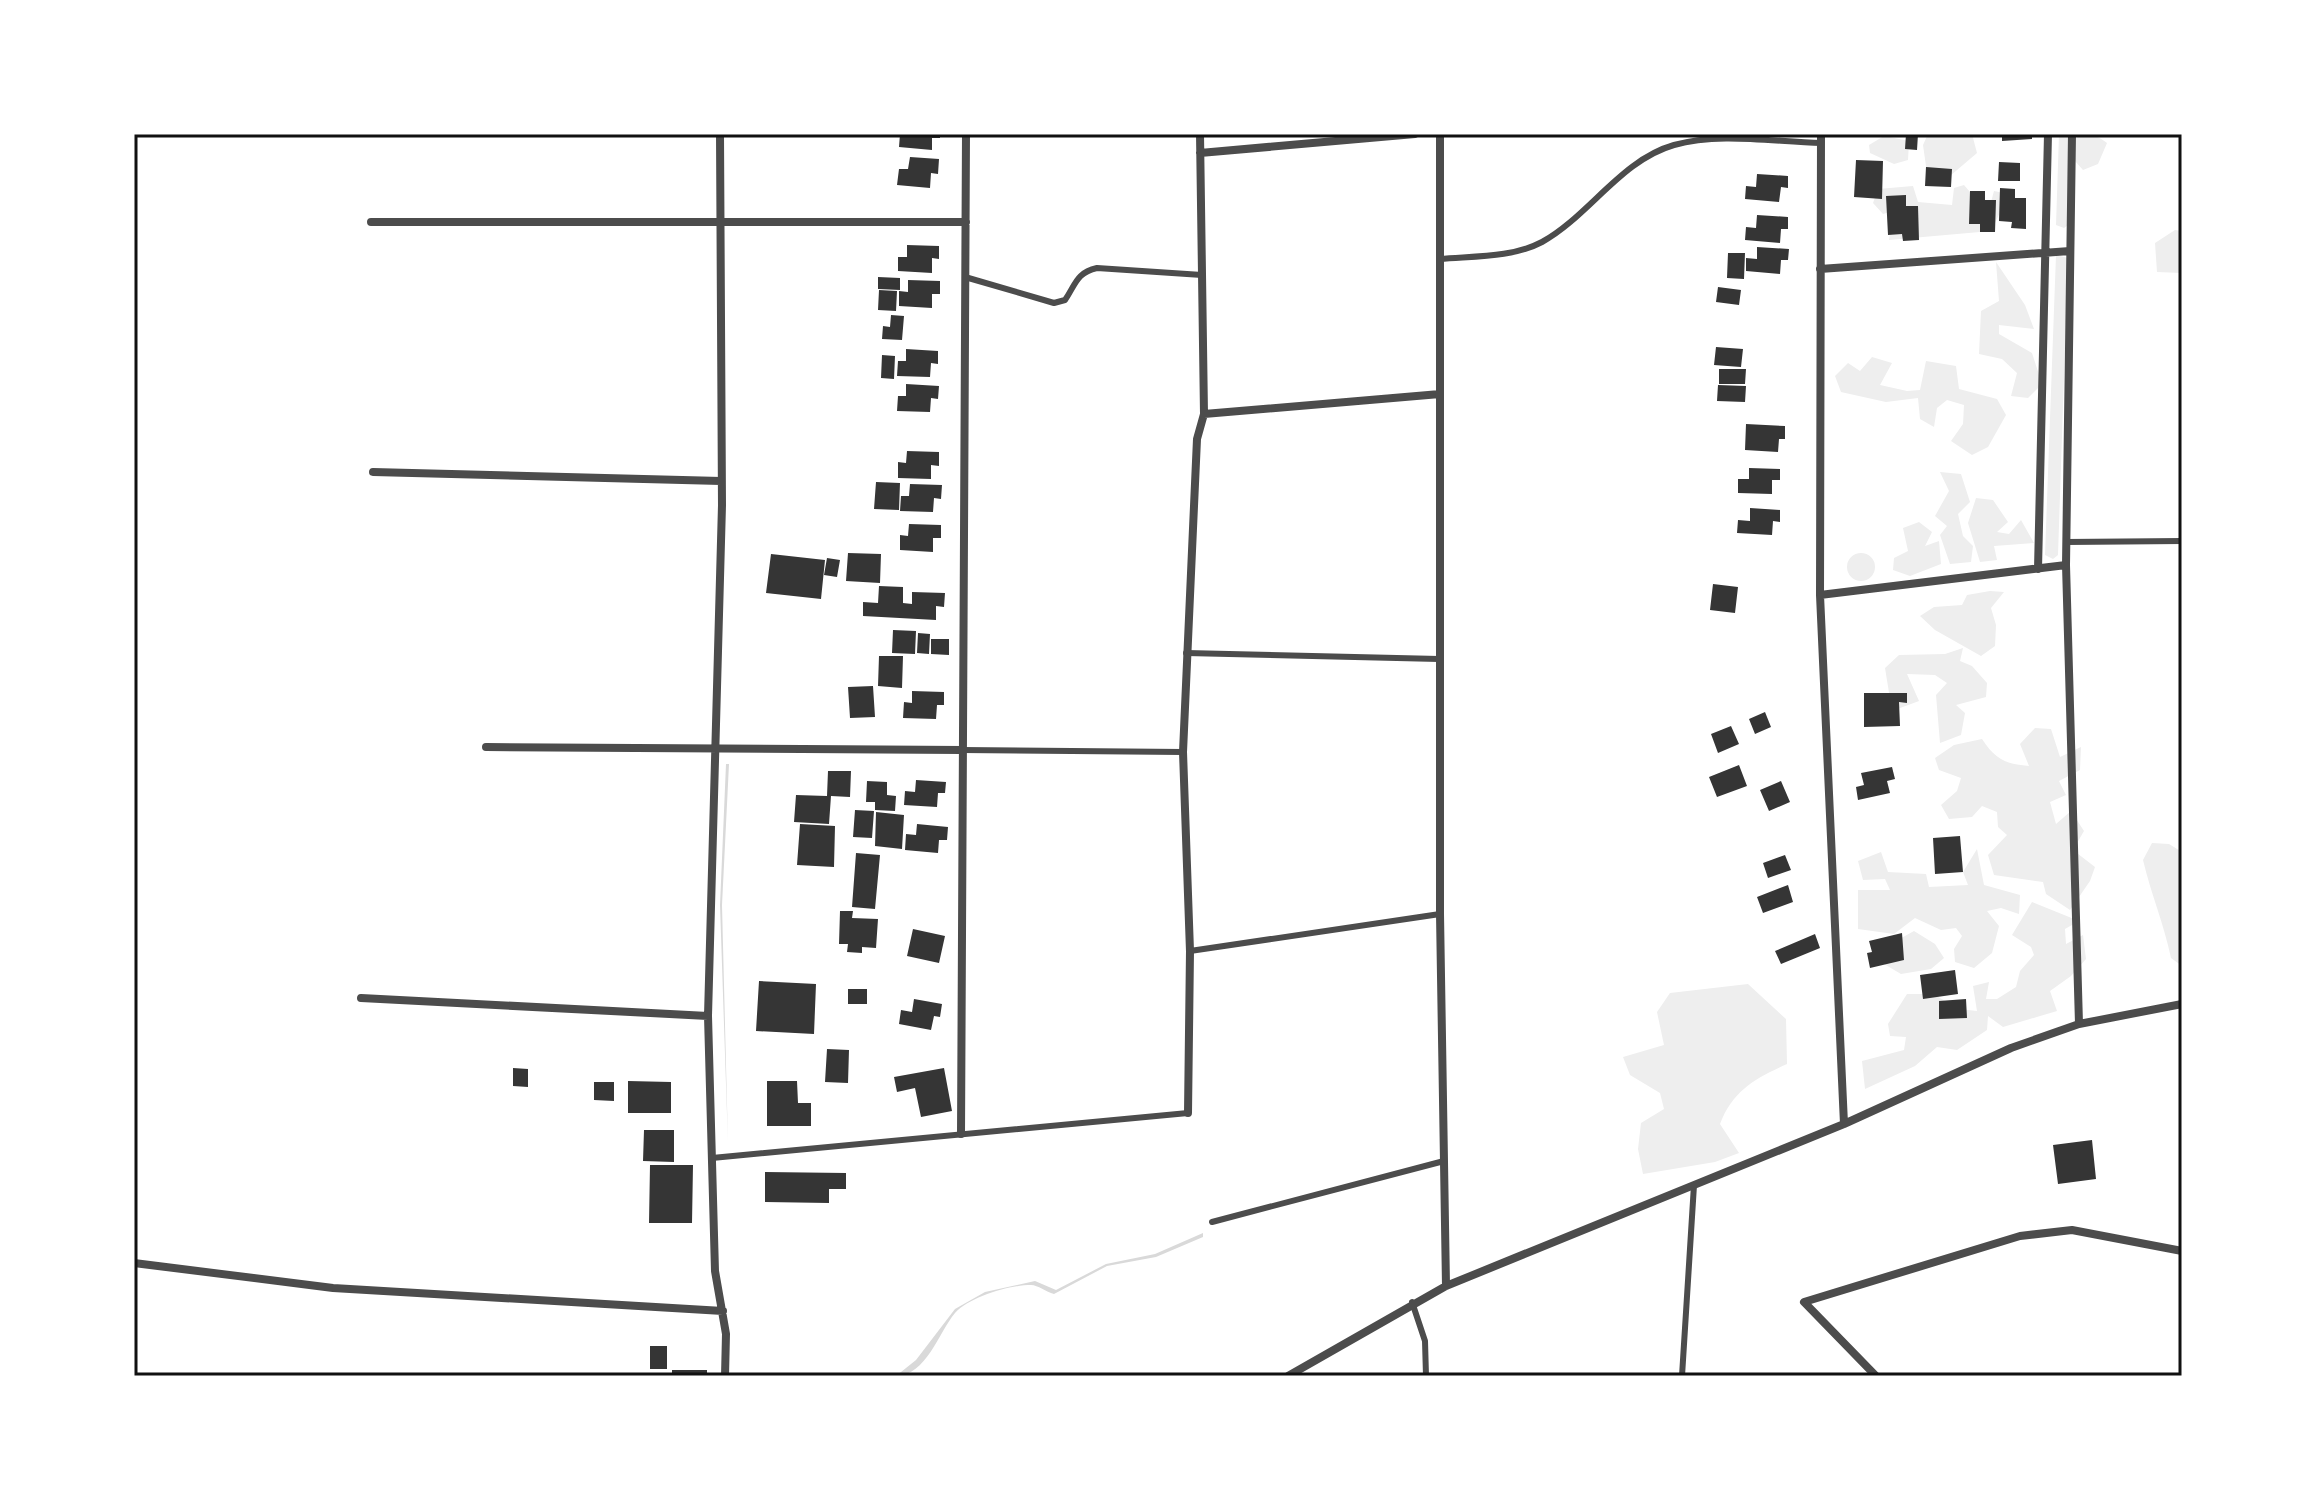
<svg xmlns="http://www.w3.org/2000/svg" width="2316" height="1510" font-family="'Asap Condensed',sans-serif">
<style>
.green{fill:#eee}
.water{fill:#d9d9d9}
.building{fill:#353535}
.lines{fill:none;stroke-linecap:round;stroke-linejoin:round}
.service{stroke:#4c4c4c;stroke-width:6}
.minor{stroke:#4c4c4c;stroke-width:8}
.neatline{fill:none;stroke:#111;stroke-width:3}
</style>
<rect width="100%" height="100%" fill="#fff"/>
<!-- green -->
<path class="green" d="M1928,134h44l5,19 -27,23 -23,-3 -4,-28z
M2059,134h12v8c14,-11 22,-9 36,1l-9,21 -15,6 -8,-9 -7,64 -4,3 -8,-3z
M1884,136l25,5 -1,19 -14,4 -24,-11 -1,-8z
M1964,185l24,28 6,-22 15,3 -18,37 -102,9 5,-29 -11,3 -10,-11 5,-14 35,-3 5,16 34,3 2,-17z
M2175,230l7,1v42l-25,-1 -2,-29z
M2056,255l12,3 -10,297 -5,4 -8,-4z
M1996,262l29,43 9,24 -35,-4v9l33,19 10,31 -14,14 -17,-2 6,-23 -15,-14 -23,-5 2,-43 18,-10z
M1872,357l20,6 -12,22 27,6 13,-1 6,-29 30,5 3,23 38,10 9,16 -18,32 -16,8 -21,-14 12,-17 1,-19 -17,-5 -10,8 -3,19 -14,-8 -2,-21 -32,4 -45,-10 -6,-16 13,-13 12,8z
M1940,472l21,2 9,28 -12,12 5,22 10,10 -2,16 -21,2 -10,-29 7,-9 -12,-10 14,-25z
M1976,498l17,2 15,22 -11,10 12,2 12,-14 13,23 -40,3 3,14 -17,2 -12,-39z
M1919,522l13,10 -7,14 14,-5 2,23 -31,12 -17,-6 1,-12 14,-7 -5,-23z
M1847 567a14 14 0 1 1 28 0a14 14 0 1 1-28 0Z
M1990,591l14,1 -13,16 5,17 -1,21 -14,10 -46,-26 -15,-14 14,-9 28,-2 5,-10z
M1963,648l-3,13 12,5 15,17 -1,14 -30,8 9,8 -4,22 -21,8 -4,-48 11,-12 -12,-8 -28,-1 12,27 -27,10 -7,-43 14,-13 46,-1z
M2035,728l16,1 9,28 21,-10 -1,23 -21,11 7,14 -16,7 6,22 15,-13 13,20 -11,19 22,17 -5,14 -20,29 -24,-16 -3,-12 -49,-7 -6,-20 19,-20 -9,-8 -1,-15 -15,-6 -10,11 -23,2 -8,-14 16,-14 4,-13 -22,-8 -4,-12 19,-13 28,-6c13,20 23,25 47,27l-9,-22z
M2152,843l17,1 13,8v114l-11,-8c-7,-34 -20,-64 -28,-98z
M1977,849l7,36 36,10 -1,19 -18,-6 -14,3 12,15 -7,27 -18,15 -19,-6 -1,-13 8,-13 -6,-8 -15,2 -26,-12 -21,16 -36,-5v-39h32l-5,-11 -22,1 -5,-19 23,-9 7,20 38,2 3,13 39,-2 -5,-13z
M2032,902l47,19 -14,8 1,15 17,-9 3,24 -15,17 -21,15 7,20 -54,16 -15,-11 -1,14 -30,20 -20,-3 -22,19 -50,23 -3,-28 42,-11 2,-13 -16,-1 -2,-12 19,-30h26l26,15 18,2 -4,-25 16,-4 -3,17h11l19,-12 4,-16 14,-16 -3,-8 -19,-12z
M1914,931l21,13 9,14 -13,11 -30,5 -17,-10 12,-23z
M1748,984l38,35 1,45c-31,14 -54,26 -67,60l19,29 -24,9 -72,12 -5,-25 3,-26 23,-14 -4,-16 -30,-18 -7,-18 41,-12 -7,-33 13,-19z"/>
<!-- water -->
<path class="water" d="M726,764h3l-7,141 6,239 -8,-239z
M1203,1233v4l-47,20 -49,9 -53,28c-8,-2 -16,-9 -23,-9 -22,0 -61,12 -76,28 -16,19 -29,63 -59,63l20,-16 39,-51 30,-17 50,-11 21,9 50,-26 49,-10z"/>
<!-- building -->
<path class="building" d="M900,134h40v4h-8v12l-33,-3z
M1906,134h12l-1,16 -12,-1z
M2002,134h30v5l-30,2z
M910,157l29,2 -1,15 -7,-1 -1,15 -33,-3 2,-16h9z
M1856,160l27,1 -1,38 -28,-2z
M1999,162l21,1v18h-22z
M1926,167l26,2 -1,18 -26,-1z
M1757,174l31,2v12l-7,-1 -2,15 -34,-3 1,-13 10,1z
M2000,188l15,1v9h11v31l-15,-1 1,-6 -13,-1z
M1970,191h15v9h11l-1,32h-15v-8h-11z
M1906,195v11h12l1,34 -16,1 -1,-7 -14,1 -2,-39z
M1757,215l31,2v12h-7l-1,14 -35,-3 1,-13 10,1z
M907,245l32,1v13l-7,-1v15l-34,-2v-14h9z
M1757,247l32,2 -1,11h-7l-1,14 -34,-3v-13l11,1z
M1728,253h17l-1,26 -17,-1z
M878,277l22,1v12l-22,-1z
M908,280l32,1v13h-8v14l-33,-2v-15l9,1z
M1718,287l23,3 -2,15 -23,-3z
M879,290l18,1 -1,20 -18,-1z
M891,315l13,1 -2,24 -20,-1 1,-13 7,1z
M1716,347l27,2 -2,18 -27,-2z
M906,349l32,2v13l-7,-1 -1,14 -33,-1 1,-15h8z
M882,355l13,1 -1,23 -13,-1z
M1719,369h27l-1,15h-26z
M906,384l33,2 -1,13 -7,-1 -1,14 -33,-1 1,-15h8z
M1718,385l28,1 -1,16 -28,-1z
M1746,424l39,2v13h-6l-1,13 -33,-2z
M907,451l32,1v14l-8,-1v14l-33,-1v-16l8,1z
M1749,468l31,1v11h-8v14l-34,-1v-14h11z
M876,482l24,1 -1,27 -25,-1z
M910,484l32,1 -1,14 -7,-1 -1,14 -33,-1 1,-15h8z
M1750,508l30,2v12l-7,-1 -1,14 -35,-2 1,-13 12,1z
M909,524l32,1v13h-8v14l-33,-2v-15l8,1z
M848,553l33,1 -1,29 -34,-2z
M771,554l54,6 -4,39 -55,-6z
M827,558l13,2 -3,17 -13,-2z
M1713,584l25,3 -3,26 -25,-3z
M879,586l24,1v16l9,1v-12l33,1 -1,14 -8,-1v14l-73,-4v-14l15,1z
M893,630l23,1 -1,23 -23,-1z
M918,633l12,1 -1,20 -12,-1z
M931,639h18v16l-18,-1z
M879,656h24l-1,32 -24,-2z
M873,686l2,31 -25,1 -2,-31z
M912,691l32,1v13h-7l-1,14 -33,-1 1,-16 8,1z
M1864,693h43v10l-8,-1 1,24 -36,1z
M1765,712l6,15 -16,7 -6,-15z
M1731,726l8,18 -21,9 -7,-19z
M1739,765l8,21 -30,11 -8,-20z
M1892,767l3,12 -8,2 3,12 -32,7 -2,-13 8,-2 -3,-12z
M828,771h23l-1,26 -19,-1 -2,28 -35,-2 2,-27 31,1z
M916,780l30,2 -1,11h-7l-1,14 -33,-2 1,-14 10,1z
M867,781l20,1v13l9,1 -1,15 -20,-1v-8h-9z
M1781,781l9,21 -21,9 -9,-21z
M855,810l19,1 -2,27 -19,-1z
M876,812l28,3 -2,34 -27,-3z
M800,824l35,2 -1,41 -37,-2z
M917,824l31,3 -1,13h-8l-1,13 -33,-3 1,-16 10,1z
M1960,836l3,36 -28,2 -2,-36z
M856,853l24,2 -5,54 -23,-2z
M1785,855l6,15 -23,8 -5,-15z
M1788,885l5,17 -30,11 -6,-16z
M840,911h13l-1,7 26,1 -2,29 -14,-1v6l-15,-1 1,-8h-9z
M913,929l32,7 -6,27 -32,-7z
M1902,933l2,27 -34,8 -3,-15 5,-1 -3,-11z
M1815,934l5,14 -39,16 -6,-13z
M1955,970l3,24 -35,5 -3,-24z
M759,981l57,3 -2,50 -58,-3z
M848,989h19v15h-19z
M914,999l28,5 -2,13 -6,-1 -3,14 -32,-6 2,-14 11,2z
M1966,999l1,19 -28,1v-18z
M827,1049l22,1 -1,33 -23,-1z
M513,1068l15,1v18l-15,-1z
M944,1068l8,43 -31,6 -6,-29 -18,4 -3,-15z
M628,1081l43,1v31h-43z
M767,1081h30l1,22h13v23h-44z
M594,1082h20v19l-20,-1z
M644,1130h30v32l-31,-1z
M2092,1140l4,39 -38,5 -5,-39z
M650,1165h43l-1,58h-43z
M765,1172l81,1v16h-17v14l-64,-1z
M650,1346h17v23h-17z
M672,1370h35v6h-35z"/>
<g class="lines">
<!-- service -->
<path class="service" d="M1440,259c32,-3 72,-1 102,-17 47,-26 79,-82 132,-97 45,-13 100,-3 147,-2
M965,277l89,26 11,-3c11,-16 11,-27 32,-32l105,7
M2066,542l116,-1
M1186,653l253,6
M962,750l221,2
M1190,951l250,-37
M712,1158l476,-45
M1212,1222l232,-61
M1412,1302l13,39 1,35
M1682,1376l12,-191"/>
<!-- minor -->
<path class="minor" d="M720,134l2,371 -14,511 7,255 11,63 -1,42
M1440,134v780l6,372
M1821,134l-1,461 24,529
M2072,134l-6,431 13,459
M1200,153l215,-19
M371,222h595
M1820,269l250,-18
M1204,414l236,-20
M373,472l348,9
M2038,569l10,-435
M1820,595l246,-30
M486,747l476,3
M361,998l347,18
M1188,1113l2,-162 -7,-199 14,-313 7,-25 -4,-280
M961,1134l5,-1000
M134,1263l199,25 390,23
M1288,1376l158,-90 398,-162 167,-76 68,-24 103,-20
M1876,1376l-72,-74 216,-66 52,-6 110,21"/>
</g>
<!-- border -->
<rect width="2316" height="1510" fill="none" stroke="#ffffff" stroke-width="272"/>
<rect x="136" y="136" width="2044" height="1238" class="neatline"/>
</svg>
